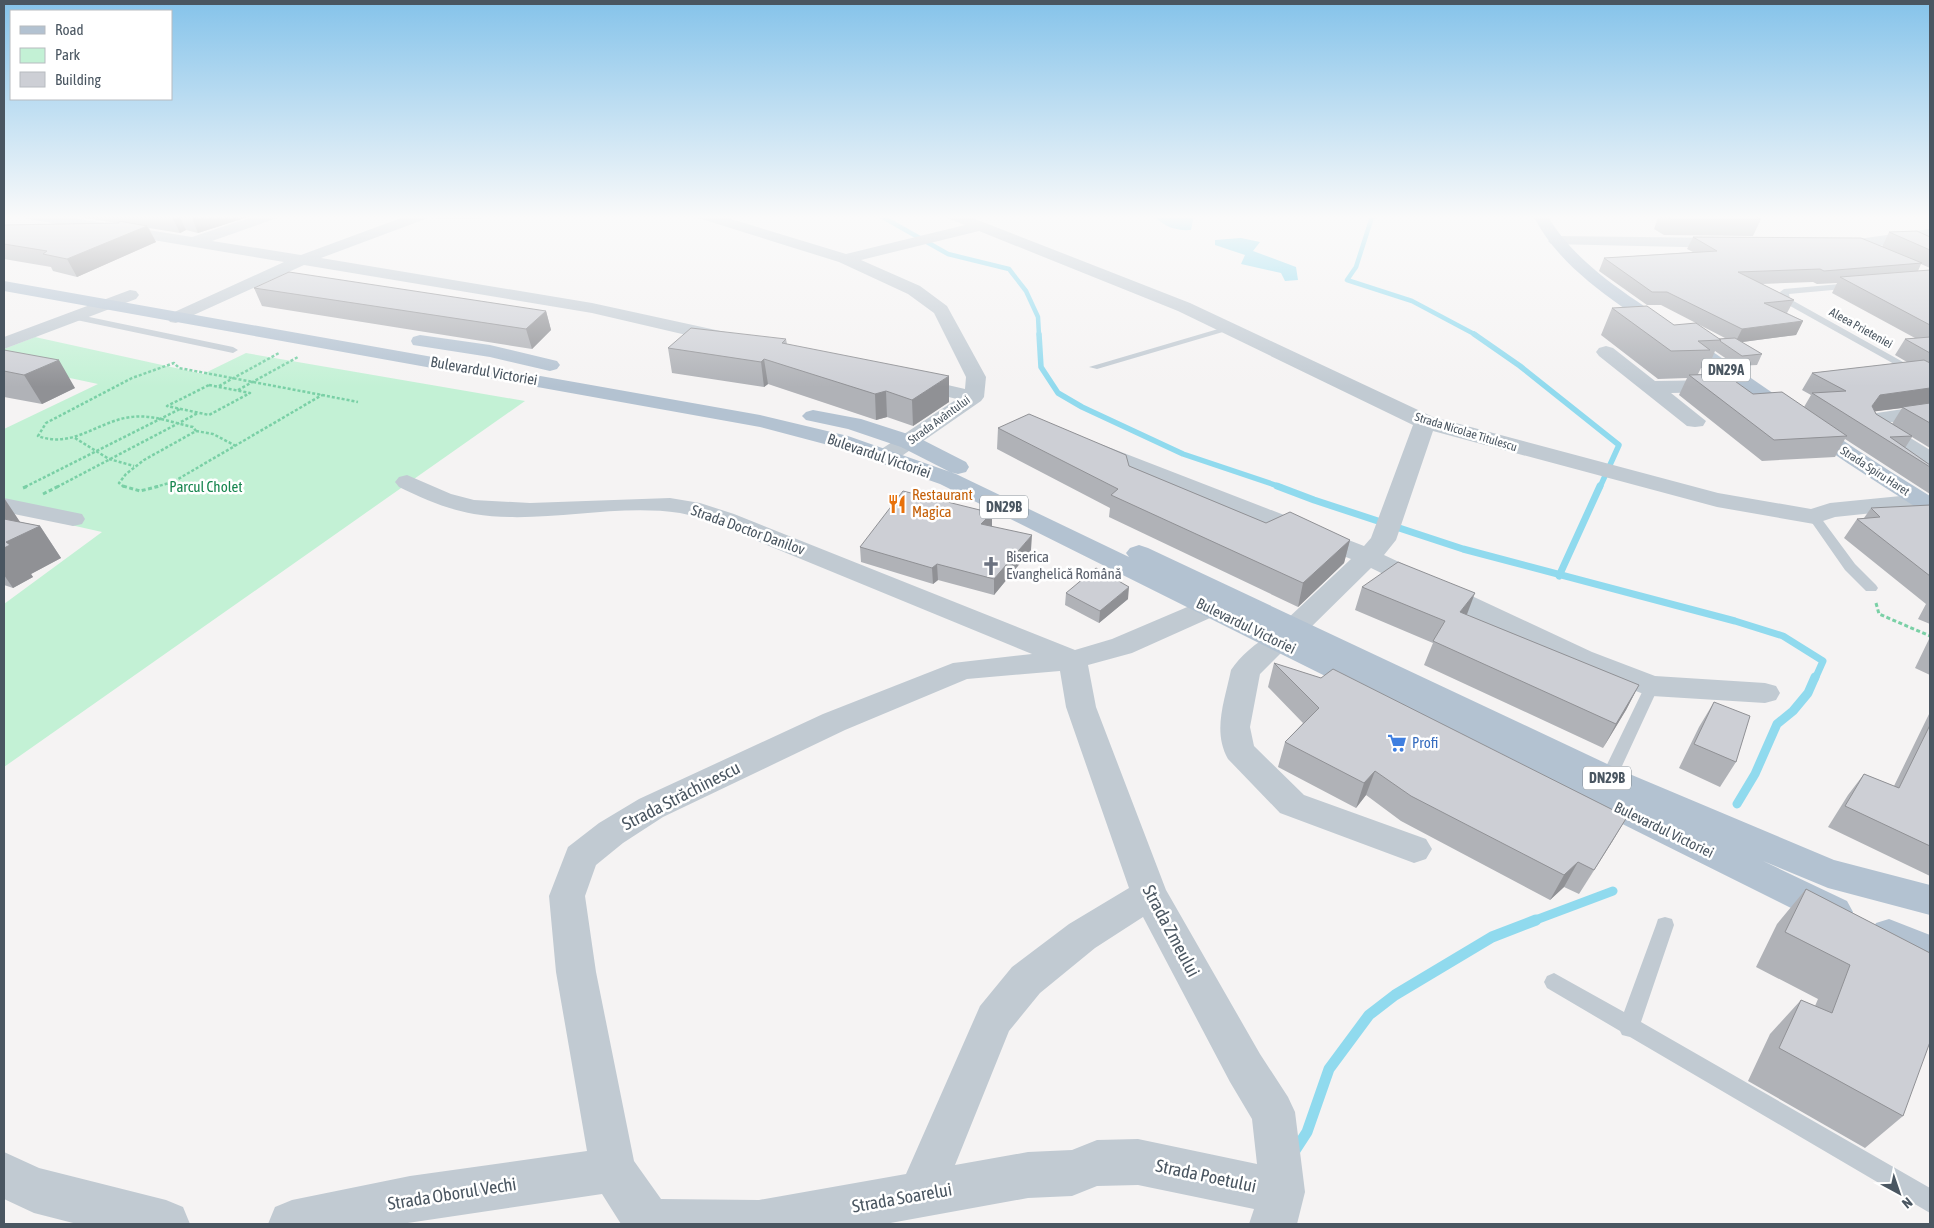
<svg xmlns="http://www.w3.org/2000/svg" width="1934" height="1228" font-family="'Asap Condensed',sans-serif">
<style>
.green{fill:#c3f1d5}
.water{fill:#90daee}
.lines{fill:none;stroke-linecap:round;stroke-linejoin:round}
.stream-far4{stroke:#90daee;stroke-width:4.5}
.stream-far3{stroke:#90daee;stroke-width:5.5}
.stream-far2{stroke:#90daee;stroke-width:7}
.stream-far1{stroke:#90daee;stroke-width:9}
.stream{stroke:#90daee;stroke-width:11}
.path-far1{stroke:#7ad0a6;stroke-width:2.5;stroke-dasharray:3 2;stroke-linecap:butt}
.path{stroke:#7ad0a6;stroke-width:3;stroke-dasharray:4 2.5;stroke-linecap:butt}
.lane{fill:#c1cad2;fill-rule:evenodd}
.street{fill:#c1cad2;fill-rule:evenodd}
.primary{fill:#b3c2d1;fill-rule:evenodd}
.wall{fill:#b0b2b7;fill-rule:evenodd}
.shaded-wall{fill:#909195}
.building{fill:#cdcfd5;stroke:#909195}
.labels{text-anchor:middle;stroke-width:5;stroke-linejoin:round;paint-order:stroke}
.far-street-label{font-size:12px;fill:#4a5661;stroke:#fff}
.shield{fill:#fff;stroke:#808990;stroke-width:1}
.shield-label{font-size:14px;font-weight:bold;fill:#4a5661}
.street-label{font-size:15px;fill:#4a5661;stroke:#fff}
.park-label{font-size:15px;fill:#17864f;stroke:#fff}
.food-label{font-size:15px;fill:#c56008;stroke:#fff;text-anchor:start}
.worship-label{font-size:15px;fill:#5b616d;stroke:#fff;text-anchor:start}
.shop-label{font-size:15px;fill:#366cbe;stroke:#fff;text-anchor:start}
.near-street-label{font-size:18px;fill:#4a5661;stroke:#fff}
</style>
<rect width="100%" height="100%" fill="#f5f3f3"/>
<!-- green -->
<path class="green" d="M35,337l168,37 43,-21 279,48 -521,366v-163l98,-72 -98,-22v-81l94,-45 -94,-20v-15z"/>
<!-- water -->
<path class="water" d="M1157,215h37l-3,15c-15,1 -26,-3 -36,-13z
M1241,238l19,4 -7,9 43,16 2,13 -13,1 -4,-8 -40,-9 4,-9 -30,-10v-5z"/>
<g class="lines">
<!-- stream-far4 -->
<path class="stream-far4" d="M879,215l69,39 61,15 17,22 12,26 1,18
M1378,215l-6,2 -16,50 -9,13 65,21 64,34"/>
<!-- stream-far3 -->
<path class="stream-far3" d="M1039,334l2,33 17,26 24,14 101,47 98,33
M1474,334l46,32 99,79 -19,42"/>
<!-- stream-far2 -->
<path class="stream-far2" d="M1277,486l37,14 149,49 272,72 48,15 40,25 -8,18
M1559,576l41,-90"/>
<!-- stream-far1 -->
<path class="stream-far1" d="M1737,804l18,-30 22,-50 16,-13 15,-18 7,-16
M1533,921l80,-30"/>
<!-- stream -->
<path class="stream" d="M1294,1152l13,-20 22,-63 40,-54 26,-20 97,-58 44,-17"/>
<!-- path-far1 -->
<path class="path-far1" d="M209,385l41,8 -41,22 -42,-9z
M219,386l60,-33
M238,390l60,-33
M322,395l36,7
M196,431l17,3 23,12
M75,438l34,21 25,7
M25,487l155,-78
M57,487l141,-74
M124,487l-5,-4 7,-9 18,-14 52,-29 -3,-4c-20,-4 -41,-13 -62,-10 -33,4 -58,32 -93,19l8,-13 86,-45 42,-15 5,5 143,27
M155,487l18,-5 149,-87"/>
<!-- path -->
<path class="path" d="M123,486l17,5 20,-5
M23,488l5,-2
M43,494l16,-8
M1876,603l3,11 51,22"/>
<!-- lane -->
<path class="lane" d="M1851,283l4,3 -1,2 -65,6 1,5 140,78v7l-147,-82 -3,-10 4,-3z
M70,313l163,34 5,3 -5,3 -166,-35 -1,-2z
M1225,327l8,2 -136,40 -8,-2z
M1814,513l4,1 37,50 21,21 2,3 -2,3h-10l-21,-21 -37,-53z
M1652,681l5,1 2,4 -43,93 -2,4 -6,2 -6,-2 -2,-4 45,-93 2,-4z
M1665,917l7,2 2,6 -33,97 289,166v25l-300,-176 -8,-2 -2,-4 -73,-43 -3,-6 3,-6 7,-3 70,39 32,-87 2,-6z"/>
<!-- street -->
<path class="street" d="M21,215h33l138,22 66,-22h21l-2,3 -65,23 89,14 108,-40h79l-7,4 -53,-1 -107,40 271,45 133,29 7,2 2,4 -2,4 -7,2 -133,-31 -288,-48 -128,58 -6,-1 -3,-4 3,-4 114,-52 -256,-43z
M696,215h22l128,39 119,-29 -18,-7 -2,-3h20l225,88 243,114 285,76 93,16 19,-6 91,-9 8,2 1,9 -9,3 -86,9 -21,7 -97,-17 -284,-76 -37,109 -12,15 208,97 63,24 110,7 11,3 4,7 -4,7 -11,3 -113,-7 -11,-3 -69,-27 -201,-98 -66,65 -10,3 -10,-3 -4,-6 4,-6 66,-62 -264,-104 -3,-5 3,-5 8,-2 8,2 261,101 7,-8 42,-113 -235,-114 -199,-80 -118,29 59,26 27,20 39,71 -2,20 -3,4 -88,61 -8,2 -8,-2 -3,-5 3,-5 80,-53 -51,-12 -3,-4 3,-4 7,-2 52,12 1,-12 -32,-64 -26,-19 -69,-32 -141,-44z
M1930,229v8c-17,3 -97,20 -106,7l8,-5h26z
M1556,236l171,2 8,5 -8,5 -176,-4 -3,-3z
M130,290l6,1 3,4 -3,4 -132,50v-12z
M1606,346l7,2 42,33 65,-1 7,2 3,4 -3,4 -7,2 -49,1 35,28 -3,5 -8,1 -8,-1 -88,-70 -3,-4 3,-4z
M1930,405v12l-44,6 44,27v17l-8,-2 -56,-35 -3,-5 7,-11z
M407,475l44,19 23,6 56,3 140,-5 30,5 34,11 341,136 37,-11 87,-37 10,-3 10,3 4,6 -4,6 -87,39 -44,12 8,42 70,183 94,164 28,43 7,15 10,80 -8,32h-48l5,-15 -116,-24 -41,1 -25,10 -44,2 -143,26h-264l-19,-30 -201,30h-133l7,-17 17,-7 118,-24 177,-25 -31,-179 -7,-76 19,-49 31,-24 40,-24 184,-85 130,-51 79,-9 -316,-130c-12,-4 -24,-9 -36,-11 -68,-10 -138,12 -206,1 -28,-5 -50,-15 -75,-27l-4,-5 4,-5zM1060,671l6,36 63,181 -60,36 -57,43 -32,39 -74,168 -147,26 -98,-1 -27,-38 -38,-189 -11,-76 11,-31 27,-22 40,-26 182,-87 122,-51zM1143,917l87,165 22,37 5,45 -119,-25 -41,1 -25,10 -44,2 -73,13 54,-134 31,-38 55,-45z
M4,498l78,16 3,5 -3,5 -9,2 -69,-14z
M1278,633l10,2 4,7 -32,32 -10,53 4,19 50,49 122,44 6,10 -6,10 -12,4 -134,-50 -52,-54c-16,-28 -3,-59 3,-89 10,-15 30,-33 47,-37z
M4,1152l35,16 127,32 17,7 7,17h-113l-43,-11 -30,-14z"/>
<!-- primary -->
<path class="primary" d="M1533,215h14c33,57 100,91 153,128 76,52 151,105 230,153v17l-8,-2c-81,-50 -158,-105 -235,-160 -54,-39 -124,-75 -154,-136z
M4,281l756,134 88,21 108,38 173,83 -3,-4 4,-5 9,-3 9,3 472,222 214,90 96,25v30l-102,-27 -65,-27 84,40 6,11 -6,11 -13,5 -13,-5 -881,-439 -108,-38 -72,-19 -756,-136z
M420,335l70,10 67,16 3,4 -3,4 -7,2 -60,-14 -77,-12 -2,-4 2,-4z
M813,410l48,9 56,18 49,25 3,5 -3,5 -8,2 -8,-2 -49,-25 -53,-18 -42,-9 -4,-4 4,-4z
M1889,919l41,16v34l-54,-22 -6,-12 6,-12z"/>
</g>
<!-- wall -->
<path class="wall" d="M66,215h188l-56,18 -12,-3 -6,3 -31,-5 7,14 -79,35 -24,-6 -2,-4 -47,-8v-34l113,-2z
M1659,215h93l9,4 -8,17 -89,-1 -10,-6z
M1889,232l41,5v31l-9,-4 -3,7 12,-1v178l-18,-11 -7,11 25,17v29l-85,-55 -10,18 -73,4 -83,-66 8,-17 -29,1 -57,-44 11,-27 62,17 45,14 6,-1 -64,-33h-14l-48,-34 5,-13 89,-6 -6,-3 6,-12 189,10zM1813,282l4,2 20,-1 -5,10 83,45 -10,1 -10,16 12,7 -95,11 -10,17 9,5 -7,12 -51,-13 -55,-20 3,-6h7l7,-17 22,15 20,-1 5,-11 -20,-12 54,-7 7,-14 -16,-8 7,-13 -32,-16zM1902,408l-10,16 -16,-10 -1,-3z
M254,288l292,23 5,19 -19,19 -270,-43z
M786,339l1,5 162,58 -36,24 -26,-9 -11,3 -108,-36 -4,3 -92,-14 -4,-25z
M4,350l71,38 -33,16 -38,-7z
M998,428l131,38 137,57 84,17 -6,23 -46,44 -189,-90 1,-9 -113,-59z
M4,498l16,24 20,4 21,32 -30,16 2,3 -20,11 -9,-3z
M1930,505v119l-12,-5 8,-15 -82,-66 13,-19 7,-1 7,-10z
M992,526l39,24 -37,45 -56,-15 -5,4 -72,-22 -1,-15z
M1362,587l105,28 172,70 -13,25 -23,38 -179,-83 9,-22 -78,-33z
M1066,593l62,6 -29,24 -34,-18z
M1930,637v38l-15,-7z
M1274,663l353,154 -48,77 -15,-7 -14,13 -149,-79 -35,-26 -10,13 -78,-41 7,-25 18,-19 -35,-36z
M1714,702l22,60 -16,25 -41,-19 20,-41z
M1930,712v164l-102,-49 20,-32 16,-21 30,12z
M1806,889l124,64 -27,163 -38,32 -117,-67 22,-47 31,-34 14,6 3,-7 -62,-32 21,-43z"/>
<!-- shaded-wall -->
<path class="shaded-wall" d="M176,215h3l7,15 -6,3 -8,-16z
M195,215h59l-56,18 -7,-17z
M147,226l9,16 -79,35 -10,-18z
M546,311l5,19 -19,19 -6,-20z
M1803,321l-7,14 -61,8 7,-14z
M764,359l4,25 -4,3 -3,-25z
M59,360l16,28 -33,16 -18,-29z
M949,376v26l-36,24 -1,-26z
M1930,388v16l-28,3v1l-32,4 2,-6 8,-11z
M886,391l1,26 -11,3 -1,-26z
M4,498l18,27 -18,9z
M992,513v15l-11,-4z
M40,526l21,32 -30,16 2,3 -20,11 -9,-13v-27l2,-6z
M1032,535l-1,15 -37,45v-16z
M1350,540l-6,23 -46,44 5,-24z
M937,564l1,16 -5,4 -1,-16z
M1129,587l-1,12 -29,24 1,-12z
M1475,593l-9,24 -6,-5z
M1639,685l-13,25 -23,38 13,-24z
M1375,771l-9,24 -10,13 8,-25z
M1627,817l-15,25 -33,52 15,-24z
M1578,862l-14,25 -14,13 14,-25z"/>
<!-- building -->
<path class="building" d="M161,215h15l-4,2z
M1665,215h87l9,4h-90z
M119,221l28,5 -80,33 -24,-5 4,-3 -43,-7v-19l115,-2z
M1917,231l13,6v13l-41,-18z
M1693,237l168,1 61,25 -98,8 -4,-2 -82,3 56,28 -30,3 39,18 -61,8 -75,-37h-15l-48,-34 113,-7z
M1930,270v55l-90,-48z
M289,272l257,39 -20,18 -272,-41z
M1647,306l27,19 22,-2 25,17 -23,1 12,9 -39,1 -59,-43z
M691,328l95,11 -4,4 167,33 -37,24 -26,-9 -11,3 -111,-35 -3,3 -93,-14z
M1930,337v16l-25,-14z
M1735,338l27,16 -20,2 -22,-15 1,-1 -2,-1z
M4,350l55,10 -35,15 -20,-4z
M1924,360l6,3v25l-50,7 -8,11 4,8 36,22 -22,1 40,28v2l-118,-74 34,-2 -34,-18z
M1725,374l28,20 29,-2 65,44 -73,4 -85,-65z
M1930,403v20l-28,-16z
M1029,414l97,41 3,11 137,57 24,-11 60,28 -47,43 -192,-88 7,-6 -120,-61z
M903,491l89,22 -11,11 51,11 -38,44 -57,-15 -5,4 -72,-21z
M1930,505v71l-73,-57 23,-2 -9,-9z
M4,519l36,7 -34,16 4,3 -6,3z
M1398,562l77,31 -15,19 179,73 -23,39 -183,-83 12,-20 -83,-34z
M1096,568l33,19 -29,24 -34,-18z
M1274,663l47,15 12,-9 294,148 -33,53 -16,-8 -14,13 -153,-79 -36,-25 -11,12 -79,-41 34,-34z
M1714,702l36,14 -14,46 -42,-18z
M1930,725v121l-85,-40 19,-32 35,14z
M1806,889l124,64v89l-27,74 -124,-68 22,-48 31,13 18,-48 -65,-33z"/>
<!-- sky -->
<linearGradient id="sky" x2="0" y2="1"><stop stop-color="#85c3ea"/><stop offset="0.56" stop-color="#fafafa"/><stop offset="1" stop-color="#fafafa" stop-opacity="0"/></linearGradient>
<rect width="1934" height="387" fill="url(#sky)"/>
<!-- icons -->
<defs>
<g id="restaurant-bare" transform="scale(1.5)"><path d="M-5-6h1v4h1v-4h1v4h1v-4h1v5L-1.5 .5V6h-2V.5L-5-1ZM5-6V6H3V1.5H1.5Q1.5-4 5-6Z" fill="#e8710a" stroke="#fff" stroke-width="2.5" paint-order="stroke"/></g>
<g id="church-bare" transform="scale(1.5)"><path d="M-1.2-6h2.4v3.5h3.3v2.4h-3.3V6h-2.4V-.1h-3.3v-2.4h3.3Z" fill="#6b7280" stroke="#fff" stroke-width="2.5" paint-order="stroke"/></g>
<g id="supermarket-bare" transform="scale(1.5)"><path d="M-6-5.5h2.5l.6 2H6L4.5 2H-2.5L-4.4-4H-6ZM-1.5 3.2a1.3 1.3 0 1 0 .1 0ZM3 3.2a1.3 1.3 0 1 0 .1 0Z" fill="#3f7fe0" stroke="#fff" stroke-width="2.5" paint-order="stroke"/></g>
</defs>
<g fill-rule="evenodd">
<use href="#restaurant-bare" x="897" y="504"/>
<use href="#church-bare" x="991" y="566"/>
<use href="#supermarket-bare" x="1397" y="743"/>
</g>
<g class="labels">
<!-- far-street labels -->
<g class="far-street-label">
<text transform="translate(1861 328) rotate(29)" y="4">Aleea Prieteniei</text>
<text transform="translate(939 420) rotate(-36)" y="4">Strada Avântului</text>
<text transform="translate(1466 432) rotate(17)" y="4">Strada Nicolae Titulescu</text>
<text transform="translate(1875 471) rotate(33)" y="4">Strada Spiru Haret</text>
</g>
<!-- shield labels -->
<g class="shield">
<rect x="1702" y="358.5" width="48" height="23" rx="4"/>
<rect x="980" y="495.5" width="48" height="23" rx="4"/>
<rect x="1583" y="766.5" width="48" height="23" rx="4"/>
</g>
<g class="shield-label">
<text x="1726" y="375">DN29A</text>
<text x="1004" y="512">DN29B</text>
<text x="1607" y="783">DN29B</text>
</g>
<!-- street labels -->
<g class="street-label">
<text transform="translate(484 371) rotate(10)" y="5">Bulevardul Victoriei</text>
<text transform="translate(879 456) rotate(19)" y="5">Bulevardul Victoriei</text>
<text transform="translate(748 530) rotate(20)" y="5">Strada Doctor Danilov</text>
<text transform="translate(1246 626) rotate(26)" y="5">Bulevardul Victoriei</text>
<text transform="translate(1664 830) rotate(26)" y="5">Bulevardul Victoriei</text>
</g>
<!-- park labels -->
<g class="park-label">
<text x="206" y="492">Parcul Cholet</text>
</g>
<!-- food labels -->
<g class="food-label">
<text x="912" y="500">Restaurant<tspan x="912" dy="17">Magica</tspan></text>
</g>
<!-- worship labels -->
<g class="worship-label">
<text x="1006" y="562">Biserica<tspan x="1006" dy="17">Evanghelică Română</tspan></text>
</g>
<!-- shop labels -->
<g class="shop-label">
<text x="1412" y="748">Profi</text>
</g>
<!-- near-street labels -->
<g class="near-street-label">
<text transform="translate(681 796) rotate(-27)" y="6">Strada Străchinescu</text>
<text transform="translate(1171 931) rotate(62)" y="6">Strada Zmeului</text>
<text transform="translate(1206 1176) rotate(12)" y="6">Strada Poetului</text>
<text transform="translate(452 1194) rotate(-9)" y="6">Strada Oborul Vechi</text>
<text transform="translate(902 1198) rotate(-10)" y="6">Strada Soarelui</text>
</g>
</g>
<!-- border -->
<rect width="1934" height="1228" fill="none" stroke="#4a5661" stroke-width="10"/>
<!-- legend -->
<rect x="10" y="10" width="162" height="90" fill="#ffffff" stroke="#b7bbc0"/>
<rect x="20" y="26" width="25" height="8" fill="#b3c2d1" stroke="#b7bbc0"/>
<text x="55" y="35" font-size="15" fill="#4a5661">Road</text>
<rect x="20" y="48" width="25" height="15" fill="#c3f1d5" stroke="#b7bbc0"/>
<text x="55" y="60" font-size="15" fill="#4a5661">Park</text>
<rect x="20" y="72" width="25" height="15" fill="#cdcfd5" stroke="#b7bbc0"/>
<text x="55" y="85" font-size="15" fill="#4a5661">Building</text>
<!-- north arrow -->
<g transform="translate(1899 1193) rotate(140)" stroke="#ffffff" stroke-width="4" paint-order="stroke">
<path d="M0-4L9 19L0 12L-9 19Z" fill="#4a5661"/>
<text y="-8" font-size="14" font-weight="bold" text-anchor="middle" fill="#4a5661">N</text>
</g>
</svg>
